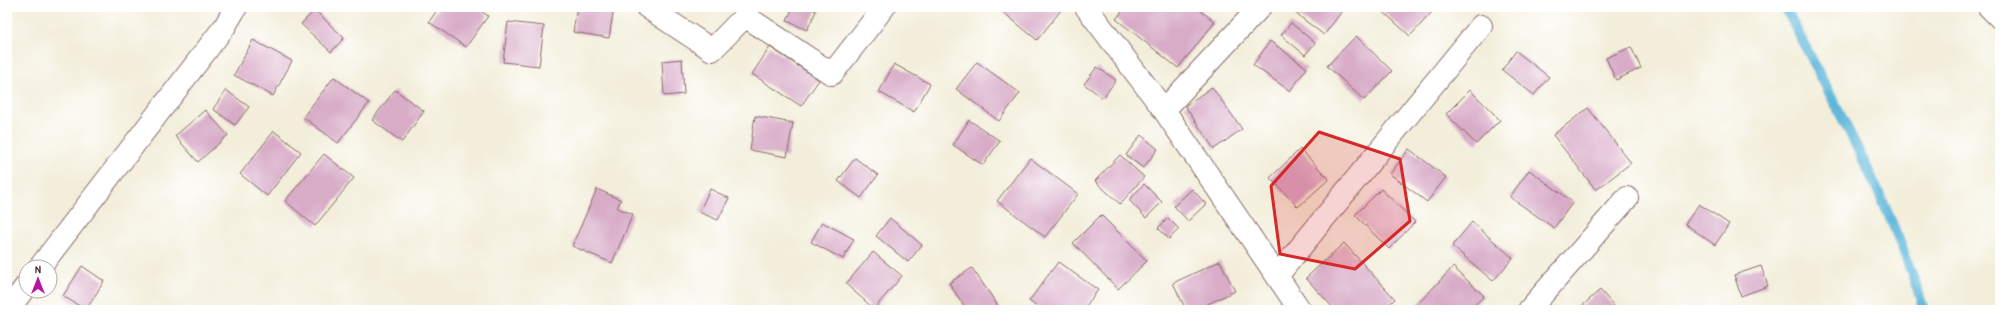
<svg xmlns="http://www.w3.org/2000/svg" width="2007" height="317" font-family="'Patrick Hand',sans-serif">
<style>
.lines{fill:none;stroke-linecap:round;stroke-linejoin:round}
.stream{stroke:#5cb6d9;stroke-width:10}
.building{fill:#d8abc7}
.street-casing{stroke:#856768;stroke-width:24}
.street{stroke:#fff;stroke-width:22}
.marked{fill:#d62828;fill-opacity:0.2;stroke:#d62828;stroke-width:3;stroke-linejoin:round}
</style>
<rect width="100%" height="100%" fill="#fff"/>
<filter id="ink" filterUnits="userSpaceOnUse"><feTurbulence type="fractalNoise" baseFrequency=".025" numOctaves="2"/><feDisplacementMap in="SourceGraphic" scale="8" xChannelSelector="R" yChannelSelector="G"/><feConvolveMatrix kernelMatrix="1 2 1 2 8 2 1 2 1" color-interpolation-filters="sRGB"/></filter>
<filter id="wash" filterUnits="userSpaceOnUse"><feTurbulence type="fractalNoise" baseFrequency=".012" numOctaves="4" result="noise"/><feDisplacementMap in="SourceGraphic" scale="16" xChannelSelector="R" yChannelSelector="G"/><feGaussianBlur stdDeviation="0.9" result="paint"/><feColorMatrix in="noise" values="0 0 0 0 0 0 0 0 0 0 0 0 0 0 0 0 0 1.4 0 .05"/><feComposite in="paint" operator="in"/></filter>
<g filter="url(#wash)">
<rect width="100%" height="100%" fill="#f3eeda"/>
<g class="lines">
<!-- stream -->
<path class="stream" d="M1785,7c50,99 107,197 139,303"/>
</g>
<g id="blocks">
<!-- building -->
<path class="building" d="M439,7h36l13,9 -22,31 -37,-25z
M577,7h37l-5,31 -36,-6z
M793,7h15l8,4 -9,19 -20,-9z
M1007,7h53l2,2 -25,31 -34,-28z
M1126,7h70l19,15 -37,46 -62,-49z
M1292,7h53l-21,28 -34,-26z
M1378,7h50l5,4 -23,25z
M315,10l29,28 -13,14 -30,-28z
M508,22l36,4 -5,40 -36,-4z
M1291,23l24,20 -10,12 -24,-20z
M1356,36l36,35 -28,29 -37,-34z
M253,40l39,21 -19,35 -39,-21z
M1270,41l37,27 -17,23 -37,-26z
M770,47l49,33 -18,26 -49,-32z
M1631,47l10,21 -25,12 -10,-22z
M1516,51l33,26 -15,18 -32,-25z
M682,59l2,35 -20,2 -2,-35z
M977,62l43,31 -21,28 -43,-32z
M894,64l36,20 -16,28 -35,-20z
M1097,67l19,13 -13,18 -19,-14z
M334,77l35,26 -31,40 -35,-26z
M1212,87l30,42 -28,20 -29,-43z
M226,90l23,17 -14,18 -22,-16z
M395,90l29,21 -22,31 -30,-22z
M1470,90l30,30 -24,24 -30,-30z
M1588,108l43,55 -35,27 -43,-55z
M205,110l23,25 -30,27 -23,-26z
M755,116l38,7 -6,34 -37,-7z
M969,120l31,21 -17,24 -30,-20z
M274,131l27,21 -34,44 -27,-22z
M1141,135l17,14 -15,19 -17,-13z
M1300,149l29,30 -31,28 -28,-29z
M1409,149l37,28 -19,25 -37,-28z
M324,154l30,24 -39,48 -30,-25z
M1120,155l24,22 -24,27 -25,-23z
M855,158l23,17 -17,23 -23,-17z
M1030,158l48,36 -33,43 -48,-36z
M1529,170l44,32 -19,26 -44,-31z
M1144,184l18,18 -16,16 -17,-18z
M597,189l24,11 -4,8 16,6 -21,49 -40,-17z
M710,189l19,9 -11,22 -19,-8z
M1192,189l14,15 -18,17 -14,-15z
M1381,189l34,33 -26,27 -34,-34z
M1699,204l30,20 -14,21 -30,-21z
M1101,215l46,46 -29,28 -45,-46z
M890,218l32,27 -14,17 -32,-26z
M1168,218l11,11 -10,10 -11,-11z
M822,222l32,17 -11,20 -32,-17z
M1472,222l41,36 -20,23 -41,-35z
M1344,243l51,56 -12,11h-48l-29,-32z
M873,252l29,24 -28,33 -28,-25z
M1220,261l15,30 -40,19h-9l-13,-27z
M1058,262l40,28 -15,20h-42l-12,-9z
M82,266l22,15 -18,29 -23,-14z
M1761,266l7,20 -27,10 -7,-21z
M1453,267l31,29 -15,14h-57z
M972,268l29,42h-34l-18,-27z
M1600,290l14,16 -5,4h-25l-3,-3z"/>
</g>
</g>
<g filter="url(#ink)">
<use href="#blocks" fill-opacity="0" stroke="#856768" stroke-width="1"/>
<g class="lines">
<!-- street casing -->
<g class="street-casing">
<path id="street" d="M647,7l65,43 33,-34 87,58 52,-67
M1086,7l78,103 136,200
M1989,7l11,11
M1164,110l96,-103
M40,267l185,-241 11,-19
M1277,276l204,-250
M8,310l18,-24
M1529,310l98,-112"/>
</g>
<!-- street -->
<use href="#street" class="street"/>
</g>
</g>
<!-- marked area -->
<path class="marked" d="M1319,132l81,27 10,62 -55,48 -75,-15 -9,-68z"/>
<!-- margin -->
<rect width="2007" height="317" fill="none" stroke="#fff" stroke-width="24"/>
<!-- north arrow -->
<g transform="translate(38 279)"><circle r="19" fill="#ffffff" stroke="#b7a5aa"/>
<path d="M0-3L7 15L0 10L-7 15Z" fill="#b5179e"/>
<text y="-6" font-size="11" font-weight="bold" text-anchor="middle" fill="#4a1f2b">N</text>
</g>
</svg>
